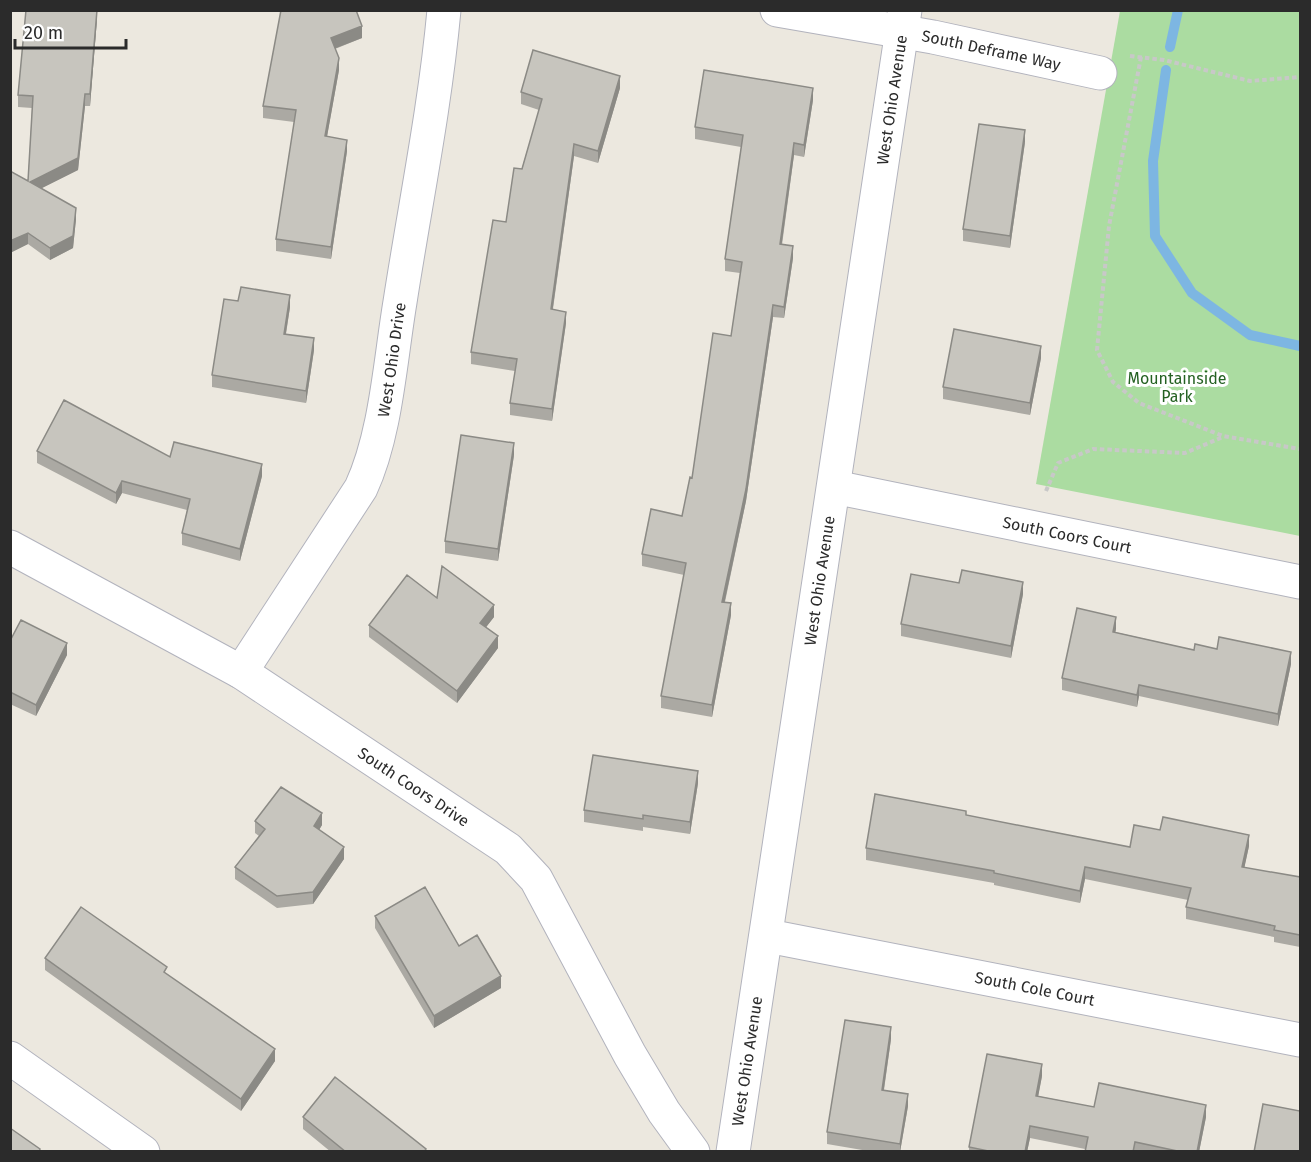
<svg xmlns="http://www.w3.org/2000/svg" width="1311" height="1162" font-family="'Fira Sans',sans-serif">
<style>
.green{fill:#abdca1}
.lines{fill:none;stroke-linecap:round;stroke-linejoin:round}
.stream{stroke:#7db6e2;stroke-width:10}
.minor-casing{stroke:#b2b3bd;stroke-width:35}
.path{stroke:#c8c8c8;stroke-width:4;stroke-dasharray:4.5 3;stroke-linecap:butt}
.minor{stroke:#fff;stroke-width:33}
.wall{fill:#aba9a3}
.shaded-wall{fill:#8b8a85}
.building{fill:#c7c5be;stroke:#8b8a85;stroke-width:1.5}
.labels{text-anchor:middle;stroke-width:6;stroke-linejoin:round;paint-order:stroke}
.street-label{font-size:16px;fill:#2b2b2b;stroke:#fff}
.park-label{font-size:16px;fill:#246122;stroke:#fff}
</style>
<rect width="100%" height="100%" fill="#ece8df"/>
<!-- green -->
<path class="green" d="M1120,11h180v525l-264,-52z"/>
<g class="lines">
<!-- stream -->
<path class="stream" d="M1170,47l8,-37
M1166,70l-13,91 2,75 37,57 58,42 50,11"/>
<!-- minor casing -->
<g class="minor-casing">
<g id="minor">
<path id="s1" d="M777,10l156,27 167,36"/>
<path id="s2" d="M834,487l466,95"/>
<path id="s3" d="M10,547l231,125 267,177 28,30 94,176 34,57 29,40"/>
<path id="s4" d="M241,672l120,-184c25,-54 29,-126 39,-186 15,-97 35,-194 44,-292"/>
<path id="s5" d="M768,936l532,104"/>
<path d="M10,1058l133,94"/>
<path id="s6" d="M733,1152l172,-1142"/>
</g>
</g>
<!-- path -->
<path class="path" d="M1130,56l34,4 86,21 50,-4
M1141,57l-32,169 -12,124 16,32 26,21 84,33 77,13
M1046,491l12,-28 35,-14 92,4 38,-16"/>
<!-- minor -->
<use href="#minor" class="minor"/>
</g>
<!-- wall -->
<path class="wall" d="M97,19l-7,87h-5l-7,64 -36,18 34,31 -3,29 -23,12 -22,-16 -18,9v-80l18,8 4,-73 -14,-1v-12z
M362,26v12l-27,11 4,21 -12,66 20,15 -16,108 -55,-8v-12l18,-117 -31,-4v-12z
M620,88l-22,75 -24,-7 -21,153 13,14 -14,98 -42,-6v-12l5,-32 -44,-7v-12l35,-130 33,-112 -18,-6v-12z
M813,100l-9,57 -10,-2 -12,90 11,13 -9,60 -11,-1 -27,184 -21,101 6,13 -19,102 -51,-9v-12l23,-121 -42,-9v-12l40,-38 49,-180 9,-63 -15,-2v-12l16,-112 -46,-8v-12z
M1025,142l-15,106 -47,-7v-12z
M238,301l52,6 -4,27 28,16 -8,53 -94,-16v-12z
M1041,358l-11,57 -87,-16v-12z
M37,451l133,6 92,19 -22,85 -58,-16v-12l5,-23 -65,-17 -6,11 -79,-41z
M514,455l-16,106 -53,-8v-12z
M959,583l64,11 -12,64 -110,-22v-12z
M437,598l57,19 -8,10 12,21 -41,55 -88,-66v-12z
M1116,629l-1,3 79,18 97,14 -13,62 -139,-30 -2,11 -75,-17v-12z
M10,641l57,14 -31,61 -26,-12z
M698,783l-8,51 -47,-7v4l-59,-9v-12z
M966,815l164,32 30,-17 89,16 -5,22 56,9v70l-26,-5v-5l-88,-18v-12l2,-7 -103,-21 -5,24 -86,-18v-2l-128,-23v-12z
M255,821l67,4 -3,5 25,29 -31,45 -36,4 -42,-29v-12l24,-31 -4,-3z
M375,916l84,30 42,42 -67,40 -59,-100z
M45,958l122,16 108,87 -34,50 -196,-141z
M891,1039l-7,51 24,16 -8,46h-26l-47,-8v-12z
M1042,1076l-4,20 56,11 112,10 -7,35h-114v-3l-55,-11 -3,14h-58v-5z
M303,1117l123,35h-95l-28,-23z"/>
<!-- shaded-wall -->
<path class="shaded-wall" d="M97,10v9l-7,87v-12z
M362,26v12l-31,12v-12z
M339,58v12l-14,78v-12z
M620,76v12l-22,75v-12z
M813,88v12l-9,57v-12z
M85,94v12l-7,64 -48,24v-12z
M1025,130v12l-15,106v-12z
M347,140v11l-16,108v-12z
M794,143v12l-14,101v-12z
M574,144v12l-23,165v-12z
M76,208v11l-3,29 -23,12v-12z
M28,233v11l-18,9v-12z
M793,246v12l-9,60v-11z
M290,295v12l-6,38v-11z
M773,305v12l-27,184 -24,113v-12z
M566,312v11l-14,98v-12z
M314,338v12l-8,53v-12z
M1041,346v12l-11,57v-12z
M514,443v12l-16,106v-12z
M262,464v12l-22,85v-12z
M122,481v12l-6,11v-11z
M1023,582v12l-12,64v-12z
M731,603v12l-19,102v-12z
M494,605v12l-14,18v-12z
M1116,617v12l-3,15v-12z
M498,636v12l-41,55v-12z
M67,643v12l-31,61v-11z
M1291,652v12l-13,62v-12z
M1139,685v11l-2,11v-12z
M698,771v12l-8,51v-12z
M322,813v12l-8,13v-12z
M1249,835v11l-7,33v-12z
M344,847v12l-31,45v-12z
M1085,867v12l-5,24v-12z
M501,976v12l-67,40v-12z
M891,1027v12l-9,63v-12z
M275,1049v12l-34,50v-12z
M1042,1064v12l-6,32v-12z
M908,1094v12l-8,46v-8z
M1206,1105v12l-7,35h-2z
M1030,1126v12l-3,14h-2z"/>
<!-- building -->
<path class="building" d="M26,10h71l-7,84h-5l-7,64 -48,24 46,26 -3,28 -23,12 -22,-15 -18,8v-68l2,-1 16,9 5,-85 -15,-1z
M281,10h75l6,16 -31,12 8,20 -14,78 22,4 -16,107 -55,-8 20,-129 -33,-4z
M533,50l87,26 -22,75 -24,-7 -23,165 15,3 -14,97 -42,-6 7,-44 -46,-7 22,-132 13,2 8,-54 8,1 20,-70 -21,-7z
M704,70l109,18 -9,57 -10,-2 -14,101 13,2 -9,61 -11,-2 -27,184 -24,113 9,1 -19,102 -51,-9 25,-133 -44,-9 9,-45 31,7 8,-39 2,1 21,-145 18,3 11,-74 -17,-3 18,-124 -48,-8z
M979,124l46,6 -15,106 -47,-7z
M241,287l49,8 -6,39 30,4 -8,53 -94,-16 12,-76 14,2z
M954,329l87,17 -11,57 -87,-16z
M64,400l106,57 4,-15 88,22 -22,85 -58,-16 8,-34 -68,-18 -6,12 -79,-42z
M461,435l53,8 -16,106 -53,-8z
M442,566l52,39 -14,18 18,13 -41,55 -88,-66 38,-50 30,23z
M962,570l61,12 -12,64 -110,-22 10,-50 48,9z
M1077,608l39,9 -3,15 81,18 1,-6 22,5 2,-12 72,15 -13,62 -139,-29 -2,10 -75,-17z
M21,620l46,23 -31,62 -26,-13v-51z
M593,755l105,16 -8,51 -47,-7v4l-59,-9z
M281,787l41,26 -8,13 30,21 -31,45 -36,4 -42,-29 30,-38 -10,-8z
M875,794l91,17v4l164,32 4,-22 26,5 3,-13 86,18 -7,32 58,10v58l-26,-5 1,-4 -89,-19 5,-19 -106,-21 -5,24 -86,-18v-2l-128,-23z
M425,887l34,59 18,-11 24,41 -67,40 -59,-100z
M81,907l86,60 -3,5 111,77 -34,50 -196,-141z
M845,1020l46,7 -9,63 26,4 -8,50 -73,-12z
M987,1054l55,10 -6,32 58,11 5,-24 107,22 -9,47h-15l-47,-10 -2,10h-48l3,-15 -58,-11 -5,26h-32l-24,-5z
M335,1077l91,72 -2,3h-78l-43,-35z
M1263,1104l37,7v41h-46z
M10,1128l30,21 -1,3h-29z"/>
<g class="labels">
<!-- street labels -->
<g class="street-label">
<text dy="6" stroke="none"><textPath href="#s1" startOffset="218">South Deframe Way</textPath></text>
<text dy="6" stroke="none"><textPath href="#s6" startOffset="1064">West Ohio Avenue</textPath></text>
<text dy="6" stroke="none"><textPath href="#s4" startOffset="352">West Ohio Drive</textPath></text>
<text dy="6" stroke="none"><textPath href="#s2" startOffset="238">South Coors Court</textPath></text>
<text dy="6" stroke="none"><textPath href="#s6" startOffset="578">West Ohio Avenue</textPath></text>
<text dy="6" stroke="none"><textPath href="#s3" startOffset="470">South Coors Drive</textPath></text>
<text dy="6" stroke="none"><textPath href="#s5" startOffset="272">South Cole Court</textPath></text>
<text dy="6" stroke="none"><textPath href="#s6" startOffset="92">West Ohio Avenue</textPath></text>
</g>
<!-- park labels -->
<g class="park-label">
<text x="1177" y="384">Mountainside<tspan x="1177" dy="18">Park</tspan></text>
</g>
</g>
<!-- border -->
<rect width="1311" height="1162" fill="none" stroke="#2b2b2b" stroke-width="24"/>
<!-- scale -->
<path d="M15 39v9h111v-9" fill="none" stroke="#2b2b2b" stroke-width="3"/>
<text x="24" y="39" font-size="18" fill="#2b2b2b" stroke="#ffffff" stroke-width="4.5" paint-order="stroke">20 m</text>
</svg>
